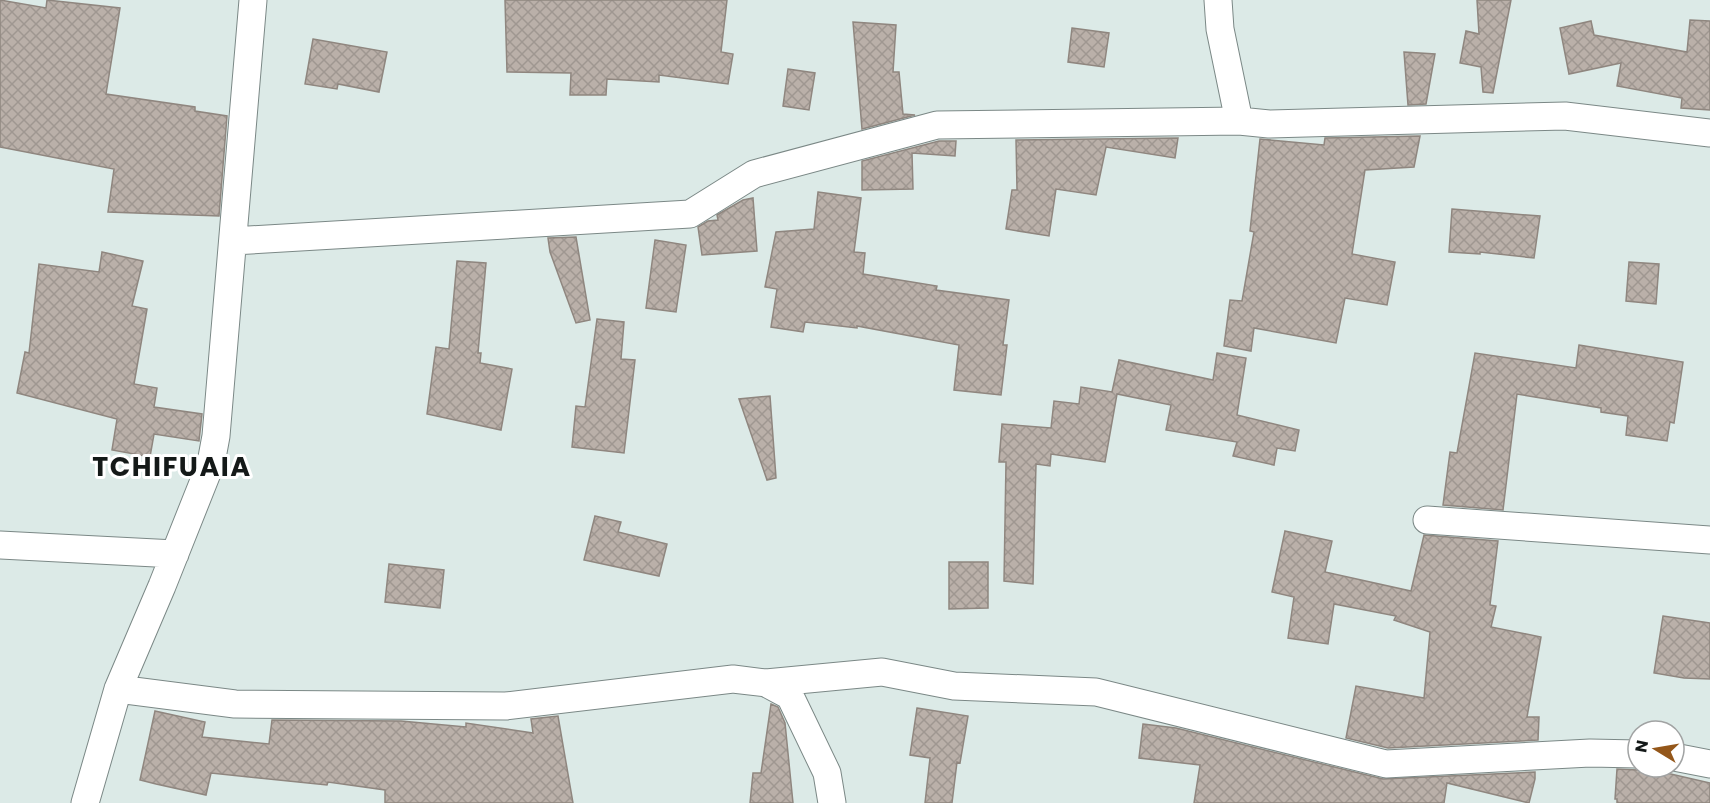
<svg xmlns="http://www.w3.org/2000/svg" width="1710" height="803" font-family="Poppins,sans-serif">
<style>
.building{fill:url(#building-cross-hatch);stroke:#8f867f;stroke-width:1.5}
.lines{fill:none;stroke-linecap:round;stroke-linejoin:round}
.minor-casing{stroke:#7b8886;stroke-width:29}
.minor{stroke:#fff;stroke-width:27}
.labels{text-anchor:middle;stroke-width:6;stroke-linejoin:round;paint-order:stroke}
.district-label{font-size:27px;font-weight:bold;letter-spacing:1.5px;fill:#141918;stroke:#fff}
</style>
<defs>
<pattern id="building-cross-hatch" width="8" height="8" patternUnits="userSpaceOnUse" patternTransform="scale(1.5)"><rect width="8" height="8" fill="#bab0a9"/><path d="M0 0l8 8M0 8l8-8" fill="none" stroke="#9f9791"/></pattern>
</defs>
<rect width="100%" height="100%" fill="#dceae7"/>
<!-- building -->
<path class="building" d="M0,0l46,8 1,-8 73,8 -14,86 89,13v4l32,5 -8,100 -111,-4 6,-43 -114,-22z
M505,0h222l-6,52 12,2 -5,30 -69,-9v7l-52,-3 -1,16h-36l1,-22 -64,-1z
M1477,0h34l-18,93 -10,-1 -2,-25 -21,-4 6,-32 13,3z
M1690,20l20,1v89l-29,-2 1,-10 -65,-12 4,-23 -52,11 -9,-46 31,-7 3,14 93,17z
M853,22l43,3 -3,47h6l4,42 12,1 -53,14z
M1072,28l37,5 -5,34 -36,-5z
M313,39l74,13 -8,40 -41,-8 -1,5 -32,-5z
M1404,52l31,2 -9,50 -18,1z
M788,69l27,4 -6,37 -26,-4z
M1420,136l-6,31 -49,3 -13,84 43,8 -8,43 -42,-7 -9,45 -82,-15 -3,23 -27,-5 6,-46 12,1 12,-69 -4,-1 10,-92 64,6 1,-7z
M1178,138l-3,20 -69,-11 -10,48 -40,-6 -7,47 -43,-7 6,-39h5l-1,-50z
M939,141h17l-1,15 -43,-3 1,36 -51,1v-29z
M818,192l43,6 -7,54 11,1 -2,21 74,12 -1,4 73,10 -6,45h4l-6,50 -47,-5 5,-45 -102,-19v2l-52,-6 -2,10 -32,-5 6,-38 -12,-2 11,-55 38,-3z
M753,198l4,53 -55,4 -4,-28 10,-6 10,-1 -1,-5 26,-15z
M1452,209l88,7 -6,42 -54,-6v2l-31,-2z
M576,237l14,83 -14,3 -26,-71 -2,-14z
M655,240l31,5 -10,67 -30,-4z
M102,252l41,9 -11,45 15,3 -13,75 23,4 -3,19 48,7 -3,27 -45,-7 -4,23 -38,-7 5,-31 -100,-26 8,-41 4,1 10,-89 60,8z
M457,261l29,2 -8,90h3l-1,10 32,6 -11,61 -74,-16 9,-67 13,2z
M1629,262l30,2 -3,40 -30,-3z
M597,319l27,3 -3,37 14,1 -11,93 -52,-6 4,-41 9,1z
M1579,345l104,17 -9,61 -4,-1 -3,19 -41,-6 2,-19 -27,-4v-4l-84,-14 -14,116 -60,-5 7,-53 7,1 18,-100 101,15z
M1217,353l29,5 -9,57 62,15 -4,21 -18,-3 -3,17 -41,-9 4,-14 -71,-12 5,-25 -54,-11 -12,68 -54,-8 -1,12 -14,-2 -3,120 -29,-3 2,-119h-7l3,-38 49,4 3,-27 25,3 2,-17 31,5 7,-32 94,20z
M770,396l6,82 -9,2 -28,-81z
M595,516l26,6 -3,10 49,12 -8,32 -75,-16z
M1285,531l47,10 -7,31 86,19 13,-56 74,6 -8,64 6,1 -5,21 50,10 -14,80h12l-1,23 -150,8 -42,-10 10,-52 68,12 6,-66 -36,-12 2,-4 -62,-12 -6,40 -40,-6 6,-41 -22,-5z
M949,562h39v46l-39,1z
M389,564l55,6 -4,38 -55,-6z
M1663,616l47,7v56l-26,-1 -30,-5z
M771,704l7,3 7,16 8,80h-43l3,-30h8z
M917,708l51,8 -8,47 -3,-1 -5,41h-27l5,-45 -20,-3z
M155,711l50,11 -3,15 67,7 3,-24 129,1 65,6v-4l67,10 -2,-14 27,-3 15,87h-188v-13l-57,-8 -1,3 -116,-12 -5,22 -50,-11 -16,-4z
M1143,724l33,4 207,51 152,-7v7l-6,24 -82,-20 -3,20h-250l6,-38 -61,-7z
M1647,767h15v5l48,11v20h-93v-4h-2l2,-30 21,1z"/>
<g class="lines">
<!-- minor casing -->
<g class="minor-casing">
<path id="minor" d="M1218,0l2,29 19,92
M233,241l457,-27 64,-40 183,-49 302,-4 30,3 296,-8 145,17
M1427,520l283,20
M0,545l175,9
M766,683l24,13 37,77 5,30
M118,689l117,15 271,2 227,-27 33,4 116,-11 72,14 142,6 290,72 204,-11 48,1
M1674,757l36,7
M85,803l33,-114 44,-103 49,-123 5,-27 37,-436"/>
</g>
<!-- minor -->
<use href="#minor" class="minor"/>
</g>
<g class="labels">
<!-- district labels -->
<g class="district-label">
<text x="172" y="476">TCHIFUAIA</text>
</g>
</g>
<!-- north arrow -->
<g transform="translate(1656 749) rotate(281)"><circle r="28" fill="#ffffff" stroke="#a1a3a3" stroke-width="1.5"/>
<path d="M0-4.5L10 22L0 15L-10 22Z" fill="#94571a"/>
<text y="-9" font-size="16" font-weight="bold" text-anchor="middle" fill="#141918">N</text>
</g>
</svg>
